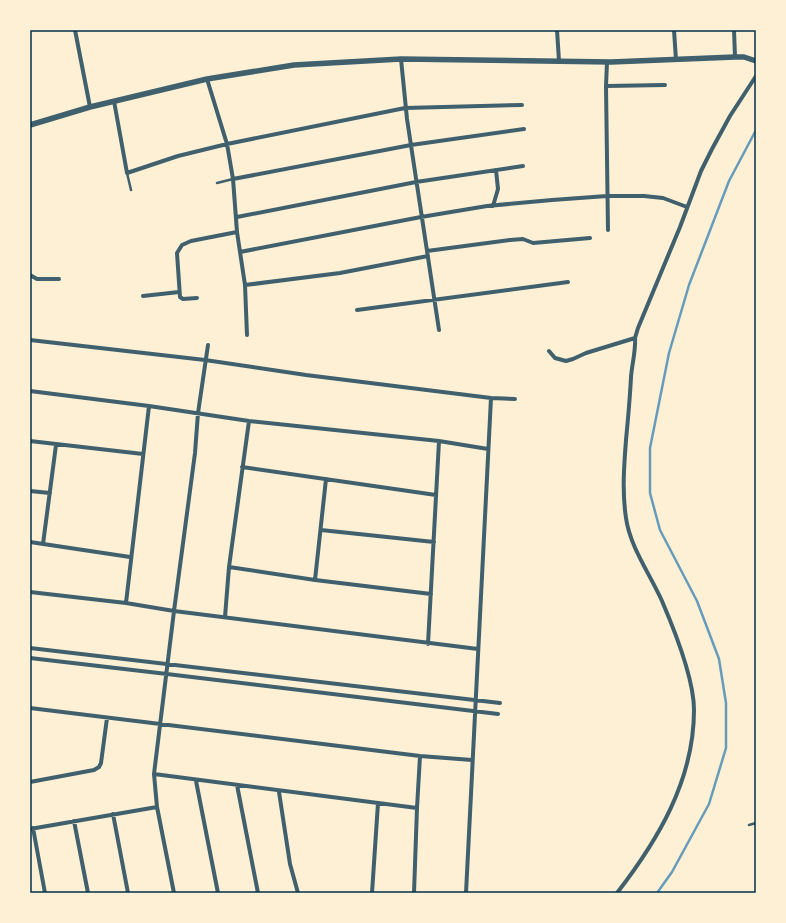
<svg xmlns="http://www.w3.org/2000/svg" width="786" height="923" font-family="'Fira Sans',sans-serif">
<style>
.lines{fill:none;stroke-linecap:round;stroke-linejoin:round}
.stream{stroke:#669bbc;stroke-width:2.5}
.service{stroke:#3f606c;stroke-width:2.5}
.minor{stroke:#3f606c;stroke-width:4}
.tertiary{stroke:#3f606c;stroke-width:5.5}
.neatline{fill:none;stroke:#003049;stroke-width:1.5}
</style>
<rect width="100%" height="100%" fill="#fdf0d5"/>
<g class="lines">
<!-- stream -->
<path class="stream" d="M657,893l15,-21 37,-68 17,-56v-45l-7,-44 -22,-58 -37,-71 -10,-37v-45l19,-95 20,-68 40,-104 27,-51"/>
<!-- service -->
<path class="service" d="M127,173l4,17
M217,183l16,-4
M749,825l7,-2"/>
<!-- minor -->
<path class="minor" d="M75,30l15,77
M557,30l2,31
M674,30l2,30
M734,30l1,27
M401,59l6,60 32,211
M607,62l-1,24 2,144
M207,79l20,65 6,35 4,53 8,53 2,50
M606,86l59,-1
M114,101l13,72 51,-17 49,-12 178,-36 117,-3
M233,179l178,-34 113,-16
M493,206l5,-17 -2,-19
M237,217l179,-35 107,-16
M427,251l83,-11 13,-1 10,4 57,-5
M240,252l181,-35 66,-11 65,-6 55,-4h37l19,2 24,9
M30,275l7,4h22
M245,285l95,-12 88,-17
M143,296l36,-4
M197,298l-14,1 -3,-2 -3,-44 5,-8 9,-4 46,-9
M357,310l211,-28
M30,340l175,20 101,15 185,23 24,1
M549,351l6,7 11,3 7,-2 13,-6 49,-15
M30,391l119,15 100,15 190,20 49,8
M30,441l113,13
M242,467l194,28
M30,491l20,2
M321,530l113,12
M30,542l100,15
M43,544l13,-99
M229,567l86,13 116,14
M315,580l11,-101
M30,592l96,11 48,8 304,38
M126,603l23,-197
M225,617l4,-50 20,-146
M428,644l11,-203
M30,648l470,55
M30,658l137,16 331,40
M30,708l390,48 52,4
M154,774l263,34
M196,781l22,112
M30,782l64,-12 5,-3 2,-4 6,-45
M237,785l21,108
M279,792l11,72 8,29
M113,814l15,79
M74,821l14,72
M33,828l12,65
M30,829l127,-22
M174,893l-17,-86 -3,-33 20,-163 21,-158 3,-40 10,-68
M372,893l6,-90
M414,893l3,-85 3,-52
M466,893l25,-495
M617,893c41,-53 77,-113 77,-183 0,-30 -20,-81 -32,-109 -12,-27 -32,-54 -36,-83 -4,-26 -2,-52 0,-78 2,-21 4,-42 5,-63 1,-13 5,-27 4,-39l3,-10 42,-101 21,-56 11,-22 18,-33 26,-40"/>
<!-- tertiary -->
<path class="tertiary" d="M30,125l60,-18 117,-28 87,-14 107,-6 210,3 124,-5h9l12,4"/>
</g>
<!-- border -->
<rect width="786" height="923" fill="none" stroke="#fdf0d5" stroke-width="62"/>
<rect x="31" y="31" width="724" height="861" class="neatline"/>
</svg>
